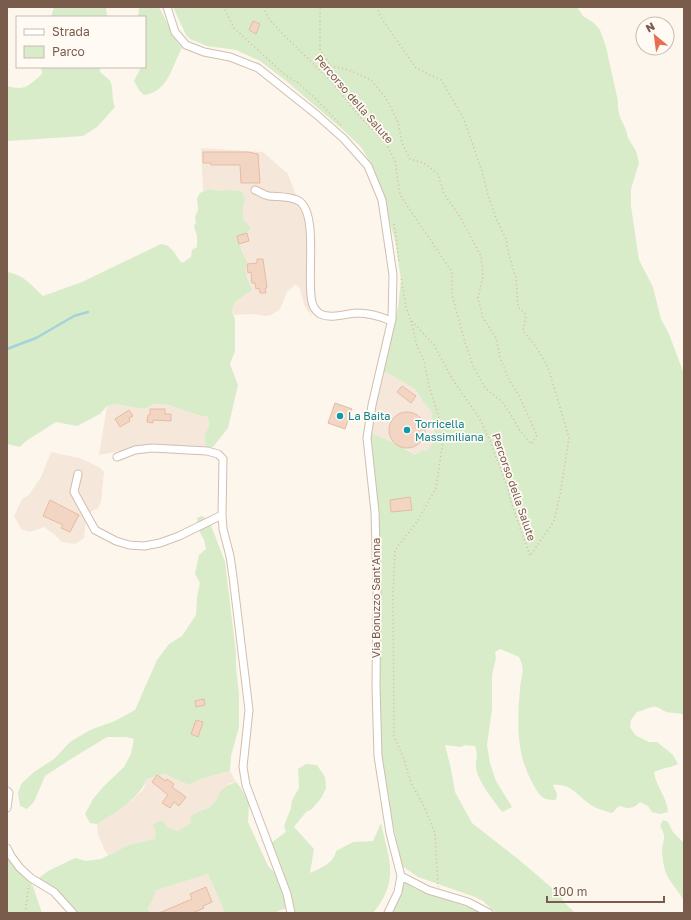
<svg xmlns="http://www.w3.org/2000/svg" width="691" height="920" font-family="'Golos Text',sans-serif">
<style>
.residential{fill:#f5e8da}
.green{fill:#d8ecc9}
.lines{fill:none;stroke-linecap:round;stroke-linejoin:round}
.stream{stroke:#a5d3da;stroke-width:2.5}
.building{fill:#f3d5c3;stroke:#e6bba3}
.minor-casing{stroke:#d1beb0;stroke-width:9}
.path{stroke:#d9b8a5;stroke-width:1.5;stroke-dasharray:1 3;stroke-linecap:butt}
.minor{stroke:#fff;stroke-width:7}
.culture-dot{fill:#0f9aa8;stroke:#fffaf3;stroke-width:1.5}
.labels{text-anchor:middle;stroke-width:3.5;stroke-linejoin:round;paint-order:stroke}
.street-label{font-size:11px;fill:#7a5c4d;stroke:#fffaf3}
.culture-label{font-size:11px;fill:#0d838f;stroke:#fffaf3;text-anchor:start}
</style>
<rect width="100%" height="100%" fill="#fdf6ec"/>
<!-- residential -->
<path class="residential" d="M201,148l62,4 25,22 18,48 1,77 5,18 -8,-12 -4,-16 -2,-3 -3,-1 -8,7 -7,17 -9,6 -5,1 -14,-2 -18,1 -2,-3 2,-9 18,-13 -7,-15 -2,-24 -4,-5v-6l8,-16 -4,-5v-10l2,-11 -7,-7h-15l-15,-2 -5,2z
M381,372h5l29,17 8,13 8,9 4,26 -7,13 -7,1 -6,4 -6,-5 -40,-16z
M115,404l29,5 10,-5 15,1 28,10 11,2 1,9 -5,10 2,11 -60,-1 -47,9 8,-49z
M51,452l28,6 20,9 5,5 -3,30 -3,6 -11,6 -3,24 -9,6 -13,-2 -8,-8 -10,-7 -14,5 -9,-3 -7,-13 8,-17 7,-4 12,-18z
M230,771l6,11 -6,1 -16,21 -20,10 -3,9 -6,4 -7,4 -6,-1 -4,-2 -7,-8 -6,19 -27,6 -20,10 -4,-6 -6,-14 -1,-11 33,-22 13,-12 4,-11 18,-5 24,11 14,-7z
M208,874l17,39h-75l-2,-4 9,-19z"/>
<!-- green -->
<path class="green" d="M54,7h52l1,10h-56z
M139,7h20l18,35 5,6c-10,17 -13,44 -38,47l-5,-5 -5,-9 7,-14h4v-50h-7z
M173,7h404l6,9 11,7 6,7 6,17 12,54v7l2,9 6,13 2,8 8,13 3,12 -8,26v17l8,54 14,27 8,32 8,15 15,40v341c-6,-3 -14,-1 -20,-4 -4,-2 -6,-5 -12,-4 -5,1 -10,4 -15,5l-6,8 -1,7 5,8 14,7h8l16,13 5,9c-8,4 -16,4 -24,8 2,15 13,25 14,40l-8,2 -8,-2 -4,-6 -8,-4c-7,7 -11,7 -21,4l-7,7c-7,-2 -15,-4 -21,-8 -14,-9 -19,-22 -38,-20l4,9 -1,6c-15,0 -16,-4 -23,-16 -17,-30 -16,-61 -13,-95 1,-14 6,-18 -1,-32l-19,-8 -5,3 1,6 -4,17v34l-5,36 3,18 6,18 16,26 -10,5c-9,-13 -23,-28 -26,-44 -1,-9 3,-11 -1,-22l-10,-1 -4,2 -16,-2 6,24 4,23 17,31 46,36 34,29 4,1 9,14 10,10h-79l-13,-12 -8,-4 -57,-20 -16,-11 -20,-95 -5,-147 3,-74 -11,-116c7,-1 40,16 46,21l6,-4 7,-1 7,-13 -4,-26 -8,-9 -8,-13 -29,-17h-5l17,-64 3,-28 -6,-39 -18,-64 -7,-15 -9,-15 -19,-18 -57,-49 -25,-19 -24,-11 -29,-4 -17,-7 -4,-4z
M41,67h59v5c3,3 8,6 10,9 4,7 1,17 5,26l-18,20 -14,9 -76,5v-55c19,5 21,0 35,-12z
M208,189l15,2 3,-1 15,1 4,7 -2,11v10l8,9 -12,13c1,7 5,14 8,21 -4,10 1,18 5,28l-18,13 -2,9 3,7v32l-5,13 8,21 -10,43 -15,19h-7l-2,-11 5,-10 -1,-9 -11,-2 -28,-10 -15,-1 -10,5 -29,-5 -8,2 -7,8 -23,12 -21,-4 -30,19 -6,6 -13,-3v-172c16,2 25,14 36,24l39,-14 79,-38c12,1 14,12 21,19l9,-6 1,-7 5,-3v-11l-3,-10 2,-4 -1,-5 3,-7 -1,-12 3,-5z
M202,516l7,4 16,42 11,91v14l3,27v33l-8,29 -1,15 -27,7 -14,7 -24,-11 -18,5c-9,21 -31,33 -50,45l-7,-1 -5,-9 8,-15 10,-12 21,-20 7,-13 3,-15 -8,-2h-19l-36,22 -26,17 -11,26 -7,7 -7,-3 -2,-13 3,-9 13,-12 20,-13 16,-17 20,-12 25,-9 20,-11 22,-50 12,-16 13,-8 14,-21 1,-17 3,-15 -5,-9 4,-19 7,-6 -2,-9 -6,-11 -1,-11z
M306,764l11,1 8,12 1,11 -4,9 -10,12 -6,3 -12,15 20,22 -4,24c11,-5 24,-10 26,-22l17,-9 20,-1 8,-18c8,37 19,57 -8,90h-81l-1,-6 -13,4 -2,2h-51l-17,-39 -51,16 -9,19 2,4h-78l-30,-30 -3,-5 9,-7 27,-13 11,3 15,-2 27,-14 27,-6 1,-6 -3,-9 9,-4 6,8 10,3 13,-8 -1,-5c6,-8 18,-8 24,-15 3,-3 4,-8 6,-11 4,-5 10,-8 16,-10l5,6 8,15 -1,19 20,44 6,6 -1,-12 -5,-15 18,-13 -2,-6 7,-18 1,-8 7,-12 -1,-19z
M663,820l5,2 5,10 11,11v58c-6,-12 -18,-21 -20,-35 -1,-4 -2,-13 -2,-16 1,-11 5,-13 -2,-24z
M7,858l11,13 12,7 12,35h-35z
M402,880l10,7 8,4 51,17 8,5h-91z"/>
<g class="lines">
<!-- stream -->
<path class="stream" d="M7,349l29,-11 38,-22 14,-4"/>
</g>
<!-- building -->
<path class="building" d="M253,21l7,3 -4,10 -7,-4z
M203,152h45l10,2 2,29h-19l-1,-18h-29v-2h-8z
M247,233l2,8 -10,3 -2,-8z
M257,259h6l4,29h-2l1,5h-6l-1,-5 -3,1 -1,-6h-3l-1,-11 -3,1 -1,-9 10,-1z
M402,386l14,10 -5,7 -14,-11z
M335,403l17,6 -7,20 -17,-6z
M150,409h15v5h6v7l-18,-1v3l-6,-1 1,-7h2z
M129,410l4,6 -4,2 1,3 -10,6 -5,-8z
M389 430a18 18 0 1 1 36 0a18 18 0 1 1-36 0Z
M410,497l2,13 -21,2 -1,-12z
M50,500l29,15 -9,17 -9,-4 2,-3 -20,-9z
M204,699l1,6 -9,2 -1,-6z
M196,720l7,2 -5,15 -7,-3z
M157,775l9,6 1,-2 7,5 -2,3 14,10 -7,9 -5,-4 -4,6 -8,-5 6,-8 -16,-13z
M206,887l6,15 -9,4 1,2 -11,5h-34l33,-14 -2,-5z"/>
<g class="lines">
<!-- minor casing -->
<g class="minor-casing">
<path id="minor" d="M167,7l8,25 11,13 18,7 26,5 28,11 59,47 27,24 24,27 14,34 11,75 -1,44 -20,86 -5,33 8,74 2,75 -1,100 2,69 12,77 11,43 -3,16 -10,21
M255,190c5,2 9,5 14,6 9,1 22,0 30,5 20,13 7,80 13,101 1,5 4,9 8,12 11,5 25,0 36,-1 13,0 24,3 35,8
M117,457l18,-7 17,-2 55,3 11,3 5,5 -1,56 1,14 7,27 3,21 16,133 -6,57 3,18 41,109 4,19
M78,474l-4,18 21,38 21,11 13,4 15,1 16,-3 19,-7 43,-21
M7,791l2,2 -2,15
M7,848l4,8 9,12 11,10 23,14 19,21
M401,876l27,14 40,12 21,11"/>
</g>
<!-- path -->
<path class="path" d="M222,7l3,3 9,18 50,46 14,9 15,13 28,29
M263,7l6,12 12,13 49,48 31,38 24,24 10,19 5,34 52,77v23l12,44 9,27 12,22 15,12 10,13 10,18 11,13 6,-9 -18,-39 -11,-18 -8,-21 -4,-19 -13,-20 -5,-20 5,-22 -2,-20 -22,-41 -15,-21 -6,-20 -14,-11 -14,-4 -8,-16 -4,-21 -12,-24 -15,-18 -22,-10 -18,-4 -11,-16v-41l-1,-2
M376,7l8,15 32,46 25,12 22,37 19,54 6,24 8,23 10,21 3,16 7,23 2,29 8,8 -3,16 13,16 12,20 21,71 -9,57 -6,26 -24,35 -18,-51 -5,-19 -17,-45 -10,-22 -27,-39 -19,-35 -24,-26 -4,-12 -5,-30
M394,224l2,10 3,29
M411,321l6,25 7,15 5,25 9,28 5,27 -7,47 -19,34 -22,28 -2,43 1,143 10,23 7,24 13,23 11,27 3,54
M25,913l4,-28"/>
<!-- minor -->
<use href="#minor" class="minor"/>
</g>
<!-- markers -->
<g class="culture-dot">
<circle cx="340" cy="416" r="4"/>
<circle cx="407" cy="430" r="4"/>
</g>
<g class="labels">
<!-- street labels -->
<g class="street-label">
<text transform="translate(354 99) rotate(49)" y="4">Percorso della Salute</text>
<text transform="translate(514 487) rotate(71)" y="4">Percorso della Salute</text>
<text transform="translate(376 598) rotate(-90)" y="4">Via Bonuzzo Sant'Anna</text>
</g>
<!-- culture labels -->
<g class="culture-label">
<text x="348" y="420">La Baita</text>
<text x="415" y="428">Torricella<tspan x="415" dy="13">Massimiliana</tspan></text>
</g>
</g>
<!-- border -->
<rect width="691" height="920" fill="none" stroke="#7a5c4d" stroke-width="16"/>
<!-- legend -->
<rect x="16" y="16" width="130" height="52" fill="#fffaf3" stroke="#cabbb1"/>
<rect x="24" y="29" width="20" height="6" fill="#ffffff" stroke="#cabbb1"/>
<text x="52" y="36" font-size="12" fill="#7a5c4d">Strada</text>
<rect x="24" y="46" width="20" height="12" fill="#d8ecc9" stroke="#cabbb1"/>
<text x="52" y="56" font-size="12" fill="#7a5c4d">Parco</text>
<!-- north arrow -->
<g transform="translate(655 36) rotate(331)"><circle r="19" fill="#fffaf3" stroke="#cabbb1"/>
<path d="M0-3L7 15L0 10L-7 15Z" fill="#e76f51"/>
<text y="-6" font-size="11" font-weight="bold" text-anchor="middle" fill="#7a5c4d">N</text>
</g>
<!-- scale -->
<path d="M547 896v6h117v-6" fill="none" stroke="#7a5c4d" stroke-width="2"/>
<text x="553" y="896" font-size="12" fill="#7a5c4d" stroke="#fffaf3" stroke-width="3" paint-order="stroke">100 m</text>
</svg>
